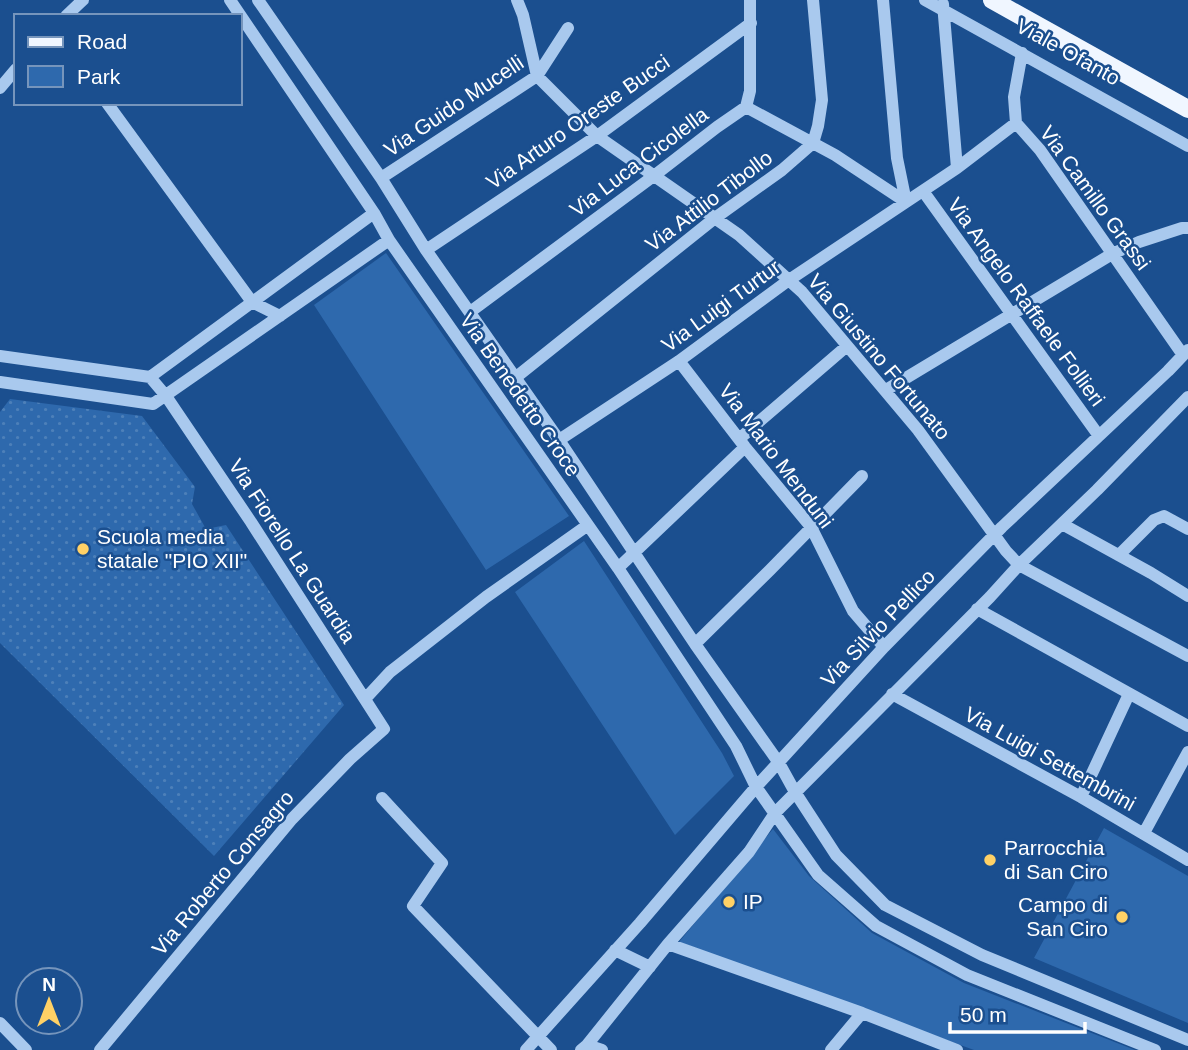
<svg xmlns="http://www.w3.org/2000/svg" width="1188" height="1050" font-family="Helvetica,sans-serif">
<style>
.green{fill:#2e69ad}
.garden{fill:url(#garden-dots)}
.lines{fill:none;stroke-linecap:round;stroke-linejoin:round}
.minor{stroke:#a9c9ee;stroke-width:12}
.major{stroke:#f0f6ff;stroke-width:18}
.poi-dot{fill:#ffd166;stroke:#1b4f8f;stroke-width:2.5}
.labels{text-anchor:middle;stroke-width:5;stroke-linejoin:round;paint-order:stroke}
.street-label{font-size:21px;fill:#fff;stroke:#1b4f8f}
.poi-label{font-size:21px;fill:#fff;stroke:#1b4f8f;text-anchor:start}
</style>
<defs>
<pattern id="garden-dots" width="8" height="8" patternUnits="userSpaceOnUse" patternTransform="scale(1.75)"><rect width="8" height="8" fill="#2e69ad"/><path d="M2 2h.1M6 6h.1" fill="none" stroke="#4d80b9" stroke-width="1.8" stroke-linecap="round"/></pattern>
</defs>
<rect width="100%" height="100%" fill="#1b4f8f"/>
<!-- green -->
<path class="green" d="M386,253l183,263 -83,54 -172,-265z
M584,541l138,212 12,23 -59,59 -160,-243z
M1104,828l84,48v147l-154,-65z
M773,829l36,47 63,57 92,50 171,67h-161l-295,-108z"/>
<!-- garden -->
<path class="garden" d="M10,399l132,17 53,71 -3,17 14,25 20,-4 118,180 -130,151 -214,-213v-231z"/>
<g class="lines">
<!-- minor -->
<path class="minor" d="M230,0l144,213 15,27 229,328 118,178 20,41 62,88 58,51 91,49 188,75
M258,0l123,178 45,72 133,190 136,204 84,119 16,29 41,63 49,50 97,50 206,85
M517,0l6,15 14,61 60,60 142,99 63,57 116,138 88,121 13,14 169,91
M883,0l14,158 9,44
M925,0l263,146
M943,4l14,164
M66,16l17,-16
M1022,53l-8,44 2,26 24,27 143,205
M0,88l16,-19
M107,103l145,199 28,14
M746,107l89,48 71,47
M381,178l156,-102 31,-48
M923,191l176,245
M426,250l171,-114 154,-113
M470,312l185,-137 62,-48 29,-20 4,-16v-91
M0,356l150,21 16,19 85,126 133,207 -34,30 -58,60 -192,231
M679,361l66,86 66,80 42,84 31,36
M150,377l224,-164
M515,378l200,-160 67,-48 31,-27 5,-17 4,-26 -9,-100
M0,382l153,22 236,-164
M886,390l226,-136 27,-12 43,-14h6
M739,439l108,-93
M559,440l120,-79 110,-81 168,-112 59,-45
M1062,524l89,49 37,23
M1119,555l35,-35 10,-4 24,13
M618,568l127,-121
M977,609l211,117
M695,644l75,-74 92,-94
M892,694l189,103 107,63
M365,699l25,-27 96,-75 102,-72
M1081,797l48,-103
M382,798l60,65 -29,43 138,144
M1144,833l44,-81
M668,944l194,69 95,37
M615,950l35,17
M0,1023l26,27
M587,1045l15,5
M526,1050l114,-127 116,-136 128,-140 118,-120 166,-156 20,-21
M581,1050l6,-5 81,-101 81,-92 26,-39 215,-216 29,-32 78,-75 91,-93
M831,1050l31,-37"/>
<!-- major -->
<path class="major" d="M992,0l196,109"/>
</g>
<!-- markers -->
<g class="poi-dot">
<circle cx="83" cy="549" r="7"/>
<circle cx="990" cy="860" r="7"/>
<circle cx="729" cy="902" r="7"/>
<circle cx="1122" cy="917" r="7"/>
</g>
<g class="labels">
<!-- street labels -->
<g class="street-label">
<text transform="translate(1068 52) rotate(29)" y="7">Viale Ofanto</text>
<text transform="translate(454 106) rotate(-34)" y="7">Via Guido Mucelli</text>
<text transform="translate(578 122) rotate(-35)" y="7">Via Arturo Oreste Bucci</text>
<text transform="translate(639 162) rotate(-37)" y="7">Via Luca Cicolella</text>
<text transform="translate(1095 198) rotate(54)" y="7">Via Camillo Grassi</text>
<text transform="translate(709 201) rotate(-37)" y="7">Via Attilio Tibollo</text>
<text transform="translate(1026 302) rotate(54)" y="7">Via Angelo Raffaele Follieri</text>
<text transform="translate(721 306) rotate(-36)" y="7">Via Luigi Turtur</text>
<text transform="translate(879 357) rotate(50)" y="7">Via Giustino Fortunato</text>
<text transform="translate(520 395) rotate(55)" y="7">Via Benedetto Croce</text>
<text transform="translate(776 456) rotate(53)" y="7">Via Mario Menduni</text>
<text transform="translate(292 551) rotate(57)" y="7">Via Fiorello La Guardia</text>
<text transform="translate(878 628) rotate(-46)" y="7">Via Silvio Pellico</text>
<text transform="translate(1050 759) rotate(29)" y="7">Via Luigi Settembrini</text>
<text transform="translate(223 873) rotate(-50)" y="7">Via Roberto Consagro</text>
</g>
<!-- poi labels -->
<g class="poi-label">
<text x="97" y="544">Scuola media<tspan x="97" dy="24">statale "PIO XII"</tspan></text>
<text x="1004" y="855">Parrocchia<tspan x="1004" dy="24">di San Ciro</tspan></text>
<text x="743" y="909">IP</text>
<text x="1108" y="912" text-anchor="end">Campo di<tspan x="1108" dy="24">San Ciro</tspan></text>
</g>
</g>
<!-- legend -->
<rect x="14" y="14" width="228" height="91" fill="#1b4f8f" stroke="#7695bc" stroke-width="2"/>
<rect x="28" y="37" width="35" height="10" fill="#f0f6ff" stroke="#7695bc" stroke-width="2"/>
<text x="77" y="49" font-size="21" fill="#ffffff">Road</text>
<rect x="28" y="66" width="35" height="21" fill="#2e69ad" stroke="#7695bc" stroke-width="2"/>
<text x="77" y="84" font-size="21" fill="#ffffff">Park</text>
<!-- north arrow -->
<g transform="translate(49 1001)"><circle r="33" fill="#1b4f8f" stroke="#7695bc" stroke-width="2"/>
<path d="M0-5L12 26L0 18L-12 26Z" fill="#ffd166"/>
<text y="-10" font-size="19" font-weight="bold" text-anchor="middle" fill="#ffffff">N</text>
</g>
<!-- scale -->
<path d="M950 1022v10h135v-10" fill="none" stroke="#ffffff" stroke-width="3.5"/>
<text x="960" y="1022" font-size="21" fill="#ffffff" stroke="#1b4f8f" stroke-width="5" paint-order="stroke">50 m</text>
</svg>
